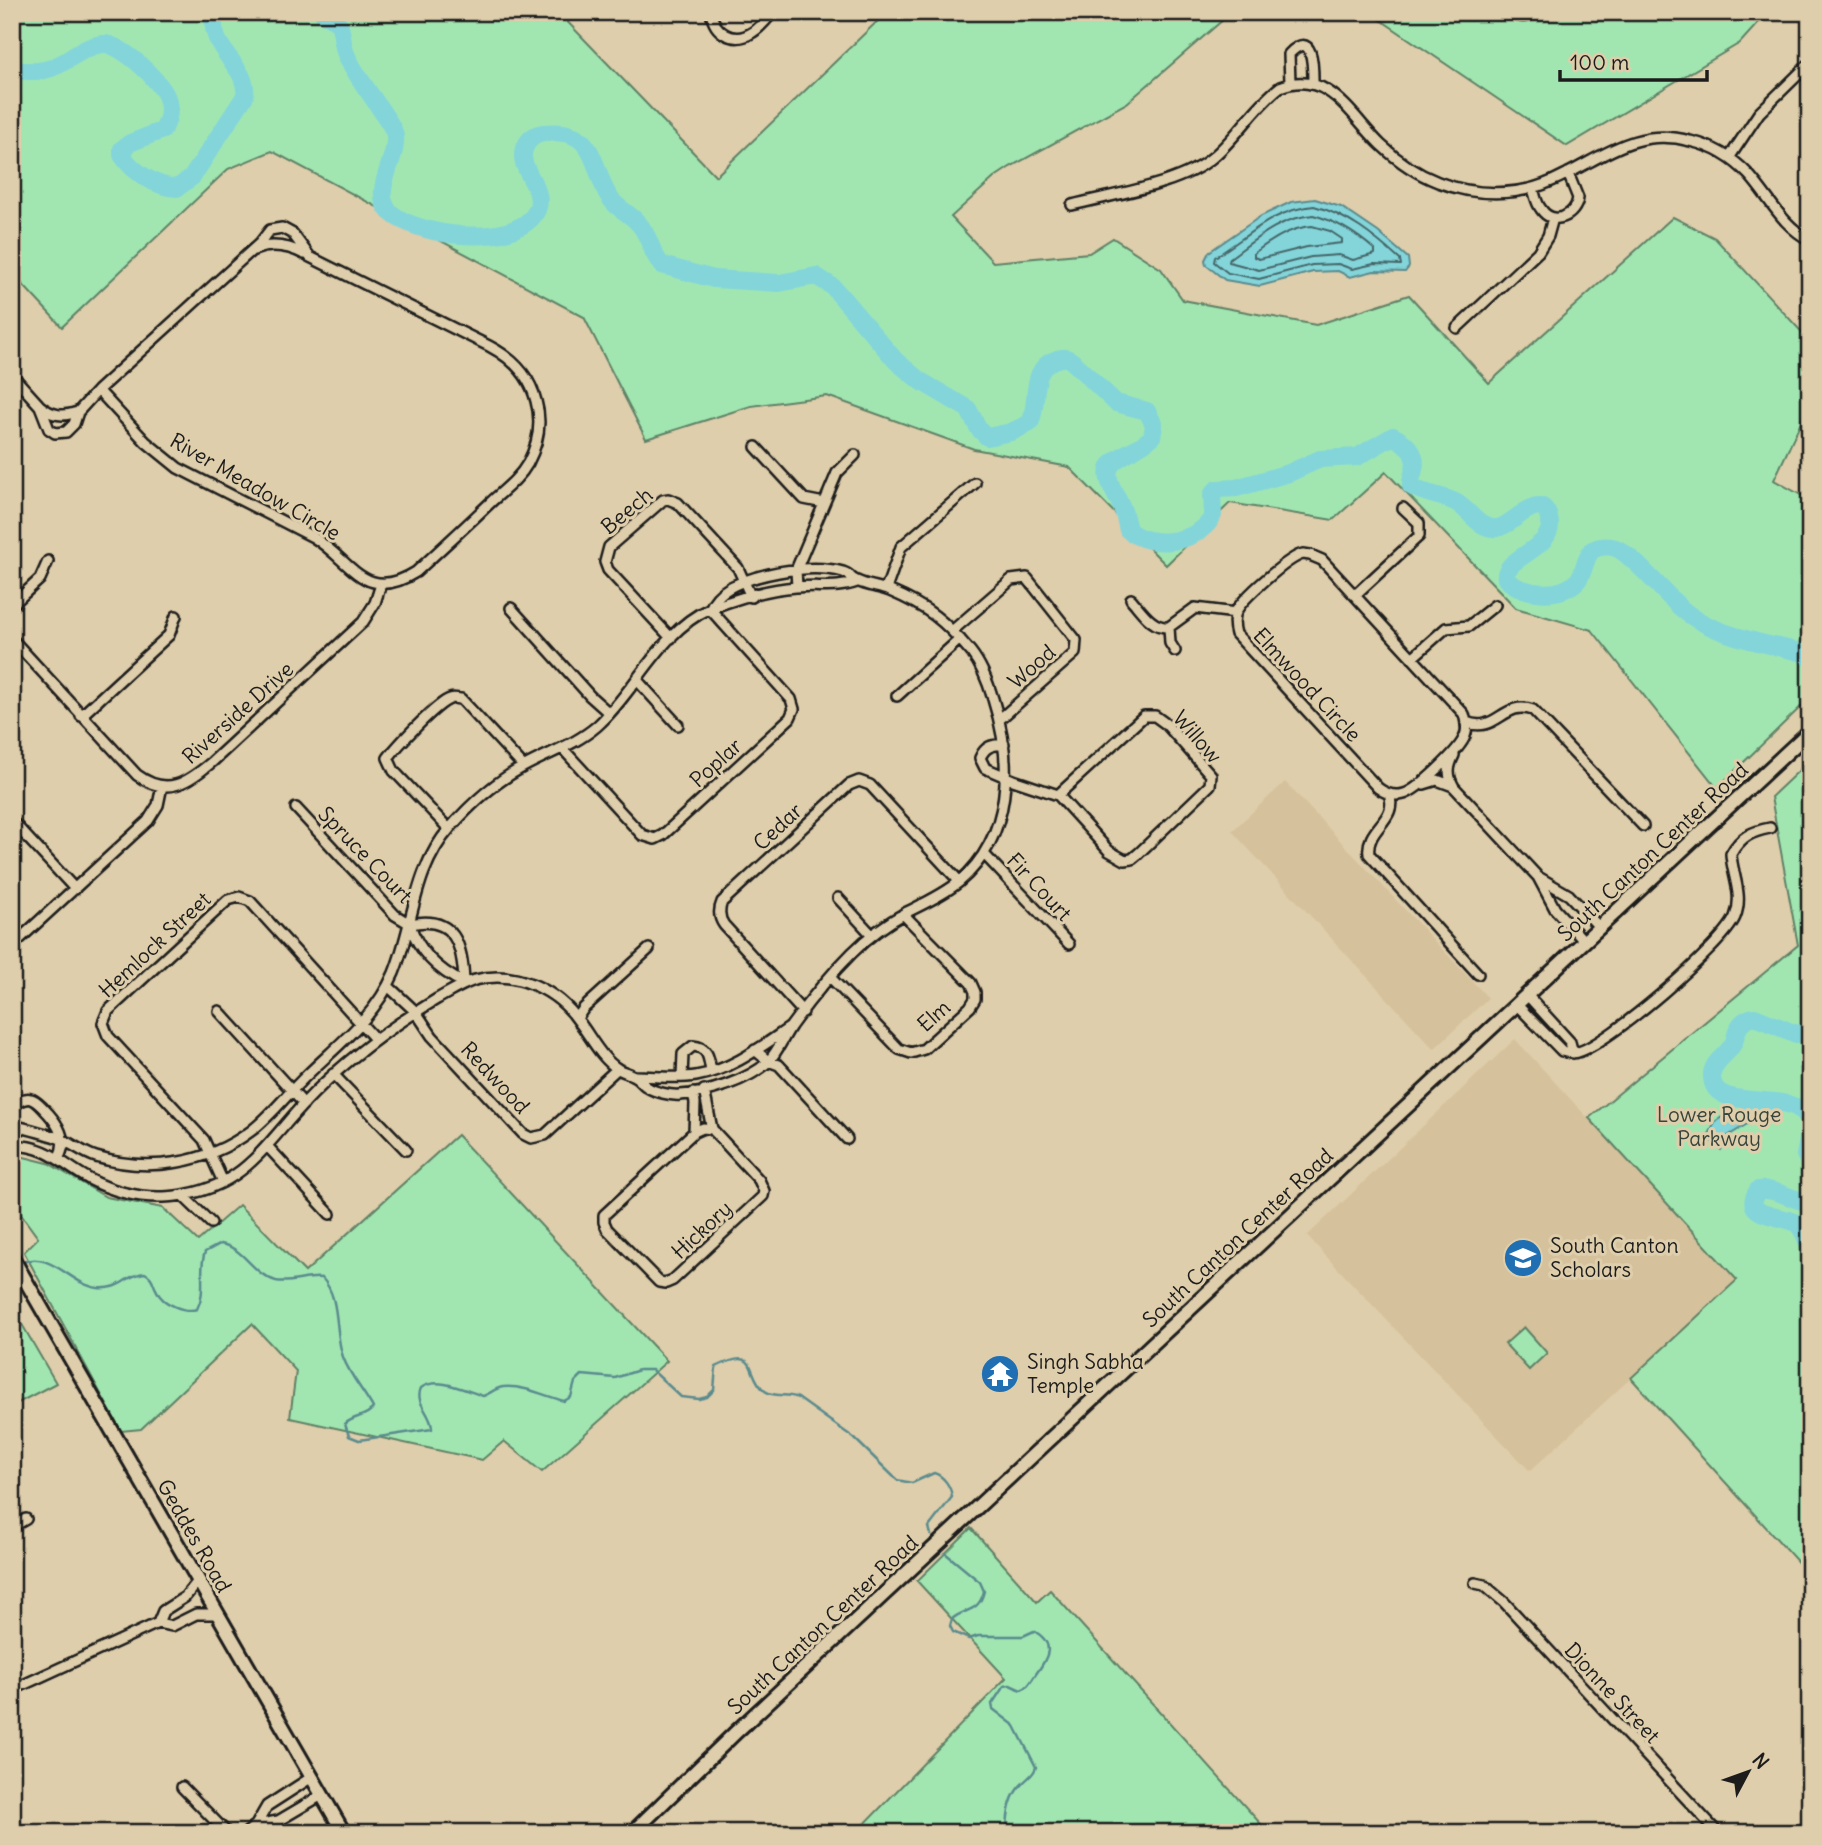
<svg xmlns="http://www.w3.org/2000/svg" width="1822" height="1845" font-family="Delius,sans-serif">
<style>
.built{fill:#d5c19b}
.green{fill:#a1e6b1;stroke:#5e8166;stroke-width:2}
.water{fill:#83d5da;stroke:#5a8b8e;stroke-width:2}
.lines{fill:none;stroke-linecap:round;stroke-linejoin:round}
.shore{stroke:#456668;stroke-width:2}
.stream{stroke:#5a8b8e;stroke-width:2.5}
.river{stroke:#83d5da;stroke-width:18}
.minor-casing{stroke:#1c1c1c;stroke-width:14}
.secondary-casing{stroke:#1c1c1c;stroke-width:18}
.minor{stroke:#dfceab;stroke-width:9}
.secondary{stroke:#dfceab;stroke-width:12}
.labels{text-anchor:middle;stroke-width:6;stroke-linejoin:round;paint-order:stroke}
.street-label{font-size:21px;fill:#1c1c1c;stroke:#dfceab}
.park-label{font-size:21px;fill:#37443a;stroke:#dfceab}
.poi-label{font-size:21px;fill:#1c1c1c;stroke:#dfceab;text-anchor:start}
</style>
<rect width="100%" height="100%" fill="#dfceab"/>
<filter id="ink" filterUnits="userSpaceOnUse"><feTurbulence type="fractalNoise" baseFrequency=".0143" numOctaves="2"/><feDisplacementMap in="SourceGraphic" scale="14" xChannelSelector="R" yChannelSelector="G"/><feConvolveMatrix kernelMatrix="1 2 1 2 8 2 1 2 1" color-interpolation-filters="sRGB"/></filter>
<g filter="url(#ink)">
<!-- built -->
<path class="built" d="M1285,782l203,216 -54,51 -202,-218z
M1515,1039l222,241 -207,191 -223,-235z"/>
<!-- green -->
<path class="green" d="M12,12h546l158,164 171,-164h345l-105,91 -117,64 -15,10 -44,40 42,45 96,-9 24,-15 48,31 22,31 133,25 93,-30 80,88 184,-166 42,21 95,103v62l-36,77 36,20v198l-93,90 -125,-158 -76,-22 -130,-136 -53,48 -103,-17 -64,62 -97,-98 -95,-18 -147,-53 -76,10 -105,33 -62,-122 -312,-166 -44,18 -166,158 -50,-54z
M1369,12h399l-28,31 -173,103z
M1810,760v812l-7,-4 -172,-190 106,-98 -148,-162 209,-173 -27,-148z
M457,1135l210,226 -125,111 -38,-31 -22,19 -192,-42 6,-47 -44,-47 -111,105 -20,2 -97,-179 14,-14 -26,-36v-45l4,-2 32,8 58,34 57,11 35,33 41,-36 66,67z
M12,1307l44,76 -44,23z
M1524,1327l23,26 -18,17 -24,-26z
M971,1528l66,74 13,-12 219,243h-413l150,-155 -89,-97z"/>
<!-- water -->
<path class="water" d="M1452,12h85l-1,6c-14,11 -25,0 -39,-5 -21,4 -25,13 -45,-1z
M1315,199l26,8 37,25 30,26 1,9 -4,5 -31,-1 -24,6 -12,-6 -25,1 -53,14 -35,-6 -19,-15 -1,-5 4,-8 52,-36 30,-14z
M1722,1117l30,4 -24,15 -7,14 -10,-9 -2,-7 7,-13z"/>
<g class="lines">
<!-- shore -->
<path class="shore" d="M1314,206c34,9 61,31 86,54l1,5 -27,-1 -22,5 -14,-5 -26,1 -53,14 -31,-6 -14,-11 1,-5c34,-21 57,-47 99,-51z
M1313,215c24,6 44,19 62,35v4l-22,6 -14,-5 -28,2 -52,13 -30,-8 1,-4c26,-19 49,-40 83,-43z
M1312,226l18,5 12,8v4l-35,4 -48,12 -5,-2v-4c18,-13 35,-25 58,-27z"/>
<!-- stream -->
<path class="stream" d="M21,1263c29,-14 50,22 77,25 25,2 26,-13 47,-15 9,5 7,10 12,18 5,13 28,22 40,18 10,-18 1,-38 8,-57l15,-8c23,2 33,31 56,37 15,3 31,-5 46,-3 19,20 12,54 21,79 7,19 20,33 30,51 -6,9 -20,8 -28,16l4,12 10,4 73,-11c0,-16 -18,-25 -11,-41 17,-12 43,2 62,8 7,-2 12,-8 20,-9 21,-2 42,9 61,14l7,-4 4,-15 7,-7 33,3 24,-8h13l29,27 18,2 8,-2 7,-7 2,-23c45,-22 28,7 49,24 9,7 22,2 33,7l56,40 43,42 15,3 22,-10c10,3 17,14 18,24l-23,30 2,8
M945,1553l35,29 4,9c-5,22 -19,17 -32,28l-2,7 3,6 16,7 9,-3h45l11,-5c23,13 13,28 2,43 -5,7 -7,13 -15,16l-11,-5 -6,1 -12,18 1,5 22,17 21,41c-2,8 -8,10 -14,17 -12,11 -15,33 -15,49"/>
<!-- river -->
<path class="river" d="M322,12l17,12c4,10 3,21 7,30 9,21 25,40 37,59 4,7 11,15 12,23 3,24 -25,56 -5,76 27,25 128,38 147,-2 10,-23 -24,-43 -11,-65 4,-7 9,-11 17,-12 9,-1 22,-1 31,3 21,9 23,41 34,59 7,13 22,18 31,29 11,12 12,30 23,41l52,14 65,4 37,-7 17,11 63,74 23,19 49,29 11,20 8,8 24,-5 19,-9c10,-22 -2,-55 27,-64 7,-2 10,-2 16,3l43,41 31,8 7,14 -2,12c-13,12 -27,15 -38,25 -15,12 4,34 8,46 3,7 4,15 6,22 23,20 73,13 85,-15l-1,-20 5,-6 19,-1 53,-15 31,-14 37,-2 36,-21c13,7 25,17 21,33 -1,7 -4,10 -3,17 14,9 32,9 46,17 13,8 22,27 40,25 16,-2 44,-41 52,-10 9,32 -47,37 -43,61 16,16 56,20 72,1 7,-9 6,-21 14,-30 8,-4 18,-5 26,-1 16,8 47,45 63,59 28,26 84,36 120,44l9,6
M12,72c11,-3 21,1 32,-2 22,-4 36,-24 59,-26 18,-1 59,38 64,54 4,11 1,23 -4,32l-33,13 -8,6v6c11,17 34,32 55,33l15,-11 53,-81c4,-32 -37,-43 -31,-84
M1810,1027l-5,5 -9,2 -41,-17c-12,1 -18,10 -20,22 -3,14 -22,20 -23,35 -2,45 84,9 98,48
M1810,1130l-5,25 5,9
M1810,1203c-18,-3 -34,-15 -52,-13 -19,28 25,25 38,33 8,6 10,16 14,25"/>
<!-- minor casing -->
<g class="minor-casing">
<path id="minor" d="M711,12c3,21 23,33 42,20 8,-5 14,-13 20,-20
M1290,83l-1,-29c25,-26 24,14 24,29
M1729,158l30,-45 51,-50
M1533,188c2,7 3,15 8,21 12,18 35,7 37,-11l-10,-25
M1072,205c42,-11 109,-20 141,-48 25,-21 42,-51 67,-70 48,-19 72,30 101,58 17,16 36,29 57,37 36,14 79,15 114,-1 48,-21 81,-55 138,-40 22,5 43,17 59,34 20,22 33,51 61,65
M254,250c17,-7 34,-4 50,4
M1457,328l81,-76 10,-16 5,-18
M12,375l28,31 9,23 6,4 11,-1 8,-8 4,-12
M40,406c12,10 23,11 38,6l20,-22 162,-147 10,-13 12,-2 11,6 17,23 179,89c23,12 41,30 47,55 6,21 2,43 -8,62 -9,16 -24,27 -37,39 -25,24 -50,47 -75,70 -51,32 -64,-11 -103,-35l-135,-69 -32,-26 -48,-52
M756,447l48,52 20,4
M1303,554l7,1 12,5 142,154c2,8 4,15 1,22 -5,14 -47,54 -61,58 -10,3 -18,0 -26,-6l-142,-154c-2,-7 -3,-14 0,-22 5,-13 53,-55 67,-58z
M797,587l-1,-17 41,-97 18,-18
M886,589l15,-42 74,-64
M1355,595l64,-59v-13l-16,-15
M1131,599c10,11 21,30 38,28
M12,605l28,-26 8,-18
M511,608l79,88 19,17
M1169,627l26,-19 41,5
M1169,627l1,16 5,8
M952,631l59,-51 16,-2 49,62 -1,13 -75,66
M671,638l-63,-68 -3,-8 4,-15 54,-47 5,-1 10,4 60,65 13,29
M12,639l125,136c30,22 50,8 75,-13l151,-140 12,-19 6,-19
M1412,658l34,-30 23,-2 26,-21
M637,680l41,45
M897,696l63,-57
M81,716l88,-81 7,-19
M1466,722c30,13 38,-23 67,-12l110,116
M1004,744c-12,1 -19,2 -24,14l5,10 28,12 45,15 51,56 16,9 7,-1 6,-5 72,-69 1,-10 -45,-51 -11,-8h-11l-86,79
M563,749l79,86 13,4 8,-4 127,-117 4,-9 -3,-10 -81,-90
M1454,755c-6,12 -7,20 0,32l84,90 17,32 29,32
M1424,784l13,-4 16,6
M1389,794c10,26 -24,34 -20,60l109,120
M296,808l99,107 15,9
M12,821l63,68
M449,829l-55,-58 -6,-13c9,-12 49,-55 62,-59 3,-2 7,0 11,0l62,67
M984,854l85,90
M1540,878l29,17 31,33
M838,898l34,37
M410,924c45,-10 53,22 54,59
M410,925c9,27 29,46 54,58
M12,946l136,-125 10,-16 4,-19
M830,977l69,72 12,4 13,-4 46,-42 5,-8v-7l-4,-9 -68,-69
M388,986l28,26 16,24 91,98 8,4 14,-3 72,-66
M1528,996l42,46 3,11
M1518,1006l44,45c5,1 11,3 16,1 30,-8 145,-106 157,-135 9,-22 -3,-42 -4,-63 10,-18 20,-22 39,-26
M219,1011l85,93
M803,1012l-79,-87c-5,-7 -6,-14 -2,-23l127,-117 10,-4 11,4 89,96
M577,1018l7,-10 65,-59
M755,1050l13,11 11,4 68,74
M333,1074l73,76
M635,1076c20,0 42,3 61,0 35,-6 65,-29 93,-48
M682,1077l1,-23 10,-8c16,1 16,14 18,26
M704,1090l8,39
M693,1093l2,10 -1,29 -90,83v7l3,7 52,53 7,1 7,-3 90,-84 1,-5 -5,-11 -47,-51 -9,-1 -9,4
M12,1108c5,-5 11,-11 19,-9 5,1 9,6 13,10 13,13 25,30 15,48
M12,1125c16,4 34,8 49,14 12,5 22,14 35,18 52,16 111,7 155,-26 21,-16 37,-38 56,-56 33,-32 68,-58 87,-102 20,-49 19,-103 56,-145 21,-24 45,-46 73,-61 25,-14 52,-22 74,-41 38,-34 64,-96 112,-117 26,-10 59,-20 87,-22 21,-2 42,2 61,-5
M12,1145c37,1 48,18 77,34 23,12 49,19 75,18 81,-4 100,-54 150,-104 37,-37 78,-67 123,-94 13,-7 25,-15 38,-19 40,-11 83,10 105,43 12,16 21,35 38,46 5,3 11,4 16,7 5,2 8,8 13,11 8,5 24,9 33,8 26,-1 69,-15 88,-33 10,-11 15,-24 23,-36 18,-25 39,-51 61,-73 16,-16 35,-30 55,-41 18,-9 36,-17 52,-30 54,-46 54,-121 34,-183 -5,-17 -11,-33 -22,-47 -26,-31 -43,-45 -81,-61 -10,-4 -23,-5 -33,-10 -11,-5 -3,-5 -14,-9 -26,-7 -61,-2 -86,5 -19,6 -39,12 -47,32
M268,1147l62,67
M223,1182l-19,-42 -96,-104 -5,-13 5,-12 120,-111 11,-3 11,4 125,138
M182,1195l29,28
M12,1527l14,-8
M198,1581l-13,16 -22,14 -5,12 14,3 24,-12h21
M1475,1583l9,2 20,17 214,231
M12,1690l146,-67
M312,1777l-45,29 -11,19 22,-4 44,-26
M182,1787l45,46
M246,1833l10,-8"/>
</g>
<!-- secondary casing -->
<g class="secondary-casing">
<path id="secondary" d="M12,1257l332,576
M632,1833l103,-100 1075,-1002"/>
</g>
<!-- minor -->
<use href="#minor" class="minor"/>
<!-- secondary -->
<use href="#secondary" class="secondary"/>
</g>
</g>
<!-- icons -->
<defs>
<g id="school-disc" transform="scale(2.0125)"><circle r="9.5" fill="#1f6fb2" stroke="#dfceab"/><path d="M0-5L7-2L0 1L-7-2ZM-4 1L0 2.5L4 1V4Q0 6-4 4Z" fill="#fff"/></g>
<g id="temple-disc" transform="scale(2.0125)"><circle r="9.5" fill="#1f6fb2" stroke="#dfceab"/><path d="M0-6L5-2H3V0L6.5 2.5H4V6H1.5V3h-3V6H-4V2.5H-6.5L-3 0V-2H-5Z" fill="#fff"/></g>
</defs>
<g fill-rule="evenodd">
<use href="#school-disc" x="1523" y="1258"/>
<use href="#temple-disc" x="1000" y="1374"/>
</g>
<g class="labels">
<!-- street labels -->
<g class="street-label">
<text transform="translate(255 487) rotate(30)" y="7">River Meadow Circle</text>
<text transform="translate(627 511) rotate(-40)" y="7">Beech</text>
<text transform="translate(1032 667) rotate(-41)" y="7">Wood</text>
<text transform="translate(1307 685) rotate(47)" y="7">Elmwood Circle</text>
<text transform="translate(238 713) rotate(-42)" y="7">Riverside Drive</text>
<text transform="translate(1197 737) rotate(49)" y="7">Willow</text>
<text transform="translate(716 763) rotate(-42)" y="7">Poplar</text>
<text transform="translate(778 827) rotate(-43)" y="7">Cedar</text>
<text transform="translate(1653 852) rotate(-43)" y="7">South Canton Center Road</text>
<text transform="translate(365 855) rotate(46)" y="7">Spruce Court</text>
<text transform="translate(1039 887) rotate(47)" y="7">Fir Court</text>
<text transform="translate(155 945) rotate(-43)" y="7">Hemlock Street</text>
<text transform="translate(934 1016) rotate(-42)" y="7">Elm</text>
<text transform="translate(495 1078) rotate(47)" y="7">Redwood</text>
<text transform="translate(702 1230) rotate(-43)" y="7">Hickory</text>
<text transform="translate(1238 1238) rotate(-43)" y="7">South Canton Center Road</text>
<text transform="translate(194 1536) rotate(60)" y="7">Geddes Road</text>
<text transform="translate(823 1625) rotate(-43)" y="7">South Canton Center Road</text>
<text transform="translate(1612 1693) rotate(47)" y="7">Dionne Street</text>
</g>
<!-- park labels -->
<g class="park-label">
<text x="1719" y="1122">Lower Rouge<tspan x="1719" dy="24">Parkway</tspan></text>
</g>
<!-- poi labels -->
<g class="poi-label">
<text x="1550" y="1253">South Canton<tspan x="1550" dy="24">Scholars</tspan></text>
<text x="1027" y="1369">Singh Sabha<tspan x="1027" dy="24">Temple</tspan></text>
</g>
</g>
<!-- margin -->
<rect width="1822" height="1845" fill="none" stroke="#dfceab" stroke-width="42"/>
<rect x="21" y="21" width="1780" height="1803" fill="none" stroke="#1c1c1c" stroke-width="2.5" filter="url(#ink)"/>
<!-- north arrow -->
<g transform="translate(1748 1772) rotate(49)" stroke="#dfceab" stroke-width="5" paint-order="stroke">
<path d="M0-5L12 26L0 18L-12 26Z" fill="#1c1c1c"/>
<text y="-10" font-size="19" font-weight="bold" text-anchor="middle" fill="#1c1c1c">N</text>
</g>
<!-- scale -->
<path d="M1560 70v10h147v-10" fill="none" stroke="#1c1c1c" stroke-width="3.5"/>
<text x="1570" y="70" font-size="21" fill="#1c1c1c" stroke="#dfceab" stroke-width="5" paint-order="stroke">100 m</text>
</svg>
